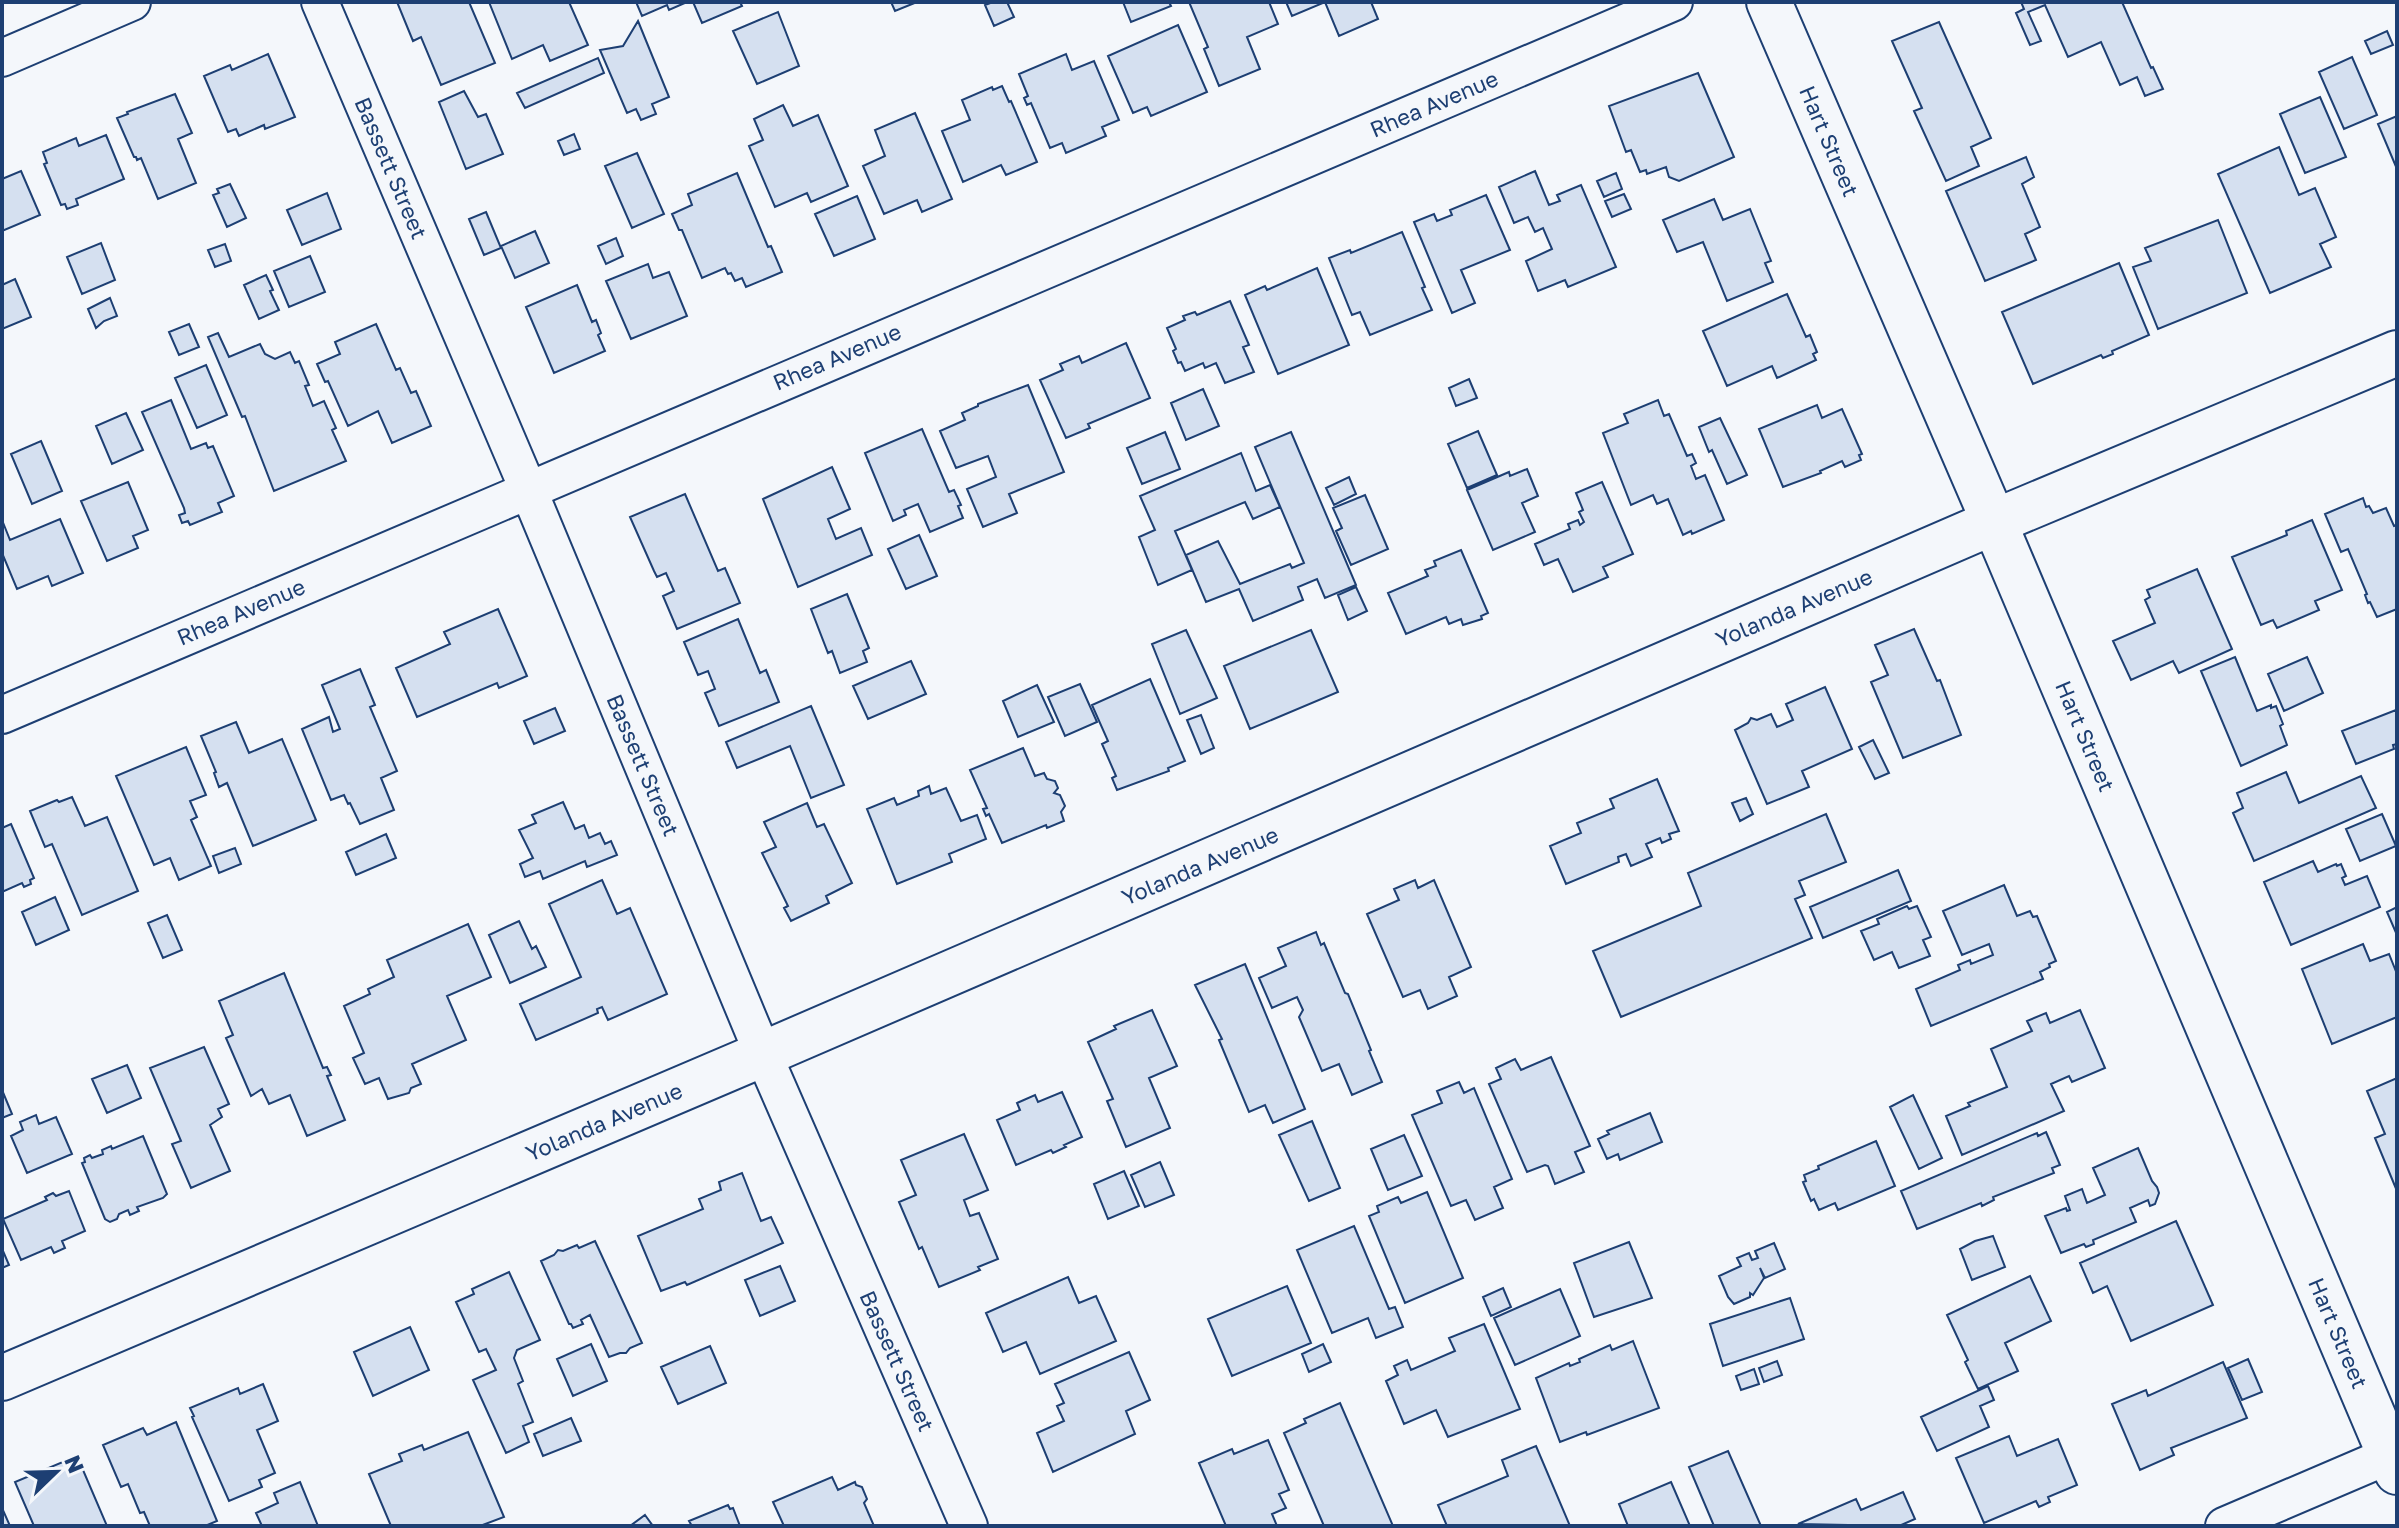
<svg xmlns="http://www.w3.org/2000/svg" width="2399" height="1528" font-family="'Golos Text',sans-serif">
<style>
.building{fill:#d5e0f0;stroke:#1d3f73;stroke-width:2}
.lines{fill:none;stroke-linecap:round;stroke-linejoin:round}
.minor-casing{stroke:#1d3f73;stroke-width:40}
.tertiary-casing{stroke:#1d3f73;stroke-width:48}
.minor{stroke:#f4f7fb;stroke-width:36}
.tertiary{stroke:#f4f7fb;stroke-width:44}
.labels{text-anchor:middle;stroke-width:6;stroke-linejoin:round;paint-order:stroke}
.street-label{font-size:22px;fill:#1d3f73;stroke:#f4f7fb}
</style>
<rect width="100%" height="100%" fill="#f4f7fb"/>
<!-- building -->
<path class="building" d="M397,2h72l26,61 -54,22 -20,-48 -8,4z
M489,2h80l19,43 -38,16 -7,-16 -31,14z
M636,2h51l-18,8 -2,-5 -25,11z
M693,2h47l2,4 -40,17z
M891,2h26l-22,9z
M993,2h14l7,15 -20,9 -9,-21z
M1123,2h46l2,4 -40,16z
M1189,2h80l9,22 -31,13 13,32 -41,17 -15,-37 4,-2z
M1286,2h85l7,17 -39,17 -14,-34 -33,14z
M2021,2h101l29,66 2,-1 10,22 -18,7 -8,-19 -17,8 -19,-43 -33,15 -23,-52 -17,7 13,29 -11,4 -14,-32 8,-4z
M778,12l21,54 -42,18 -24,-53z
M638,21l31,76 -17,7 4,10 -15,6 -5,-11 -9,4 -27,-63 23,-4z
M1939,22l52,116 -20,9 8,19 -33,15 -32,-70 8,-3 -30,-67z
M1178,25l29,67 -56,24 -4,-9 -14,6 -25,-57z
M2387,31l6,14 -22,9 -6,-13z
M268,54l27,63 -30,12 -1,-4 -25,11 -3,-7 -8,3 -24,-56 26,-11 2,5z
M1066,54l6,16 22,-9 25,59 -17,7 4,9 -40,17 -4,-10 -12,5 -19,-45 -4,2 -3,-7 4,-2 -9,-22z
M2352,57l25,58 -33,14 -25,-57z
M598,58l6,15 -79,35 -8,-15z
M1698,73l36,84 -55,24 -10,-4 -3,-10 -19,7 -1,-4 -6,2 -9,-22 -5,2 -17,-46z
M1002,86l7,16 2,-1 26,61 -31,13 -5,-10 -38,17 -21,-51 28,-11 -8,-20 30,-13 1,3z
M464,91l14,26 8,-3 17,40 -37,15 -27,-67z
M175,94l17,39 -14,6 18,44 -38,16 -17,-41 -4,2 -1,-3h-2l-17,-39 11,-4 -1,-2z
M2320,97l26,60 -41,16 -25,-59z
M783,105l10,21 25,-11 30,71 -37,16 -4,-9 -32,14 -26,-61 14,-6 -9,-21z
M915,113l37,86 -30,13 -5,-12 -33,14 -21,-48 22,-10 -10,-26z
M2397,116v53l-19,-45z
M574,134l6,15 -16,6 -6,-14z
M106,135l18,44 -48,20 2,6 -11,4 -2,-5 -4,1 -17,-41 3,-1 -4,-11 33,-14 3,8z
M2279,147l20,48 16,-7 21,49 -16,7 11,23 -61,26 -52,-119z
M637,153l27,61 -32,14 -27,-62z
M2026,157l8,20 -12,7 18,43 -15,7 11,26 -51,21 -39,-90z
M21,171l19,44 -38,16v-52z
M1535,171l14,34 11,-4 -3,-6 24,-10 35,82 -48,20 -3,-7 -27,11 -12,-30 26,-12 -9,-21 -8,4 -7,-15 -14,6 -15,-36z
M737,173l31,74 3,-1 11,26 -36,15 -4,-9 -7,3 -4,-8 -3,1 -3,-6 -23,10 -20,-48h-3l-7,-16 20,-9 -4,-11z
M1616,173l6,16 -18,8 -7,-16z
M230,184l16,34 -19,9 -14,-32 6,-2 -2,-4z
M327,193l14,36 -39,16 -15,-35z
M1624,194l7,15 -19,8 -7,-16z
M1486,195l24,55 -49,20 14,33 -23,10 -38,-91 20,-8 3,7 15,-6 -2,-5z
M857,196l18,43 -41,17 -19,-42z
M1714,199l9,21 27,-11 21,52 -6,2 8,19 -46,19 -24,-59 -26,10 -14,-32z
M486,212l15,36 -17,7 -15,-36z
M2218,220l29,73 -89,36 -25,-62 18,-6 -6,-13z
M535,231l14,32 -34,15 -14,-32z
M1402,232l23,55 -3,1 10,22 -62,25 -10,-23 -8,3 -23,-57 21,-8 1,3z
M616,238l7,18 -17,8 -8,-18z
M101,243l14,37 -33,14 -15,-37z
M225,244l6,17 -16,6 -7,-17z
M310,256l15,36 -36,15 -15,-36z
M2119,263l30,72 -37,16 1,3 -10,4 -2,-3 -68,29 -31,-72z
M648,264l5,14 16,-6 18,44 -56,23 -25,-58z
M1317,268l32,77 -71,29 -33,-79 20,-9 2,4z
M266,275l7,15 -3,1 9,19 -20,9 -15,-34z
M15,279l16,38 -29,12v-44z
M577,285l15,37 4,-2 5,13 -3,2 7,16 -51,22 -28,-66z
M1787,294l19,43 4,-2 7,17 -4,2 3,6 -39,18 -5,-12 -45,20 -24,-55z
M110,298l7,18 -13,5 -8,7 -8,-19z
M1230,301l19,44 -6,2 11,25 -29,11 -9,-20 -11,5 -2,-5 -18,8 -4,-9 -3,1 -5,-12 3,-2 -9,-21 18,-8 -2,-4 12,-4 2,3z
M189,324l10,23 -20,8 -10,-23z
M376,324l20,46 4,-2 11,25 5,-2 15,35 -39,17 -14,-32 -30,15 -20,-45 -3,1 -8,-18 23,-10 -5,-12z
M218,333l11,24 31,-13 5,10 10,5 15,-7 5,11 4,-2 10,24 -4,1 8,20 11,-5 12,27 -4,2 14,31 -72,30 -29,-75 -3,1 -34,-80z
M1126,343l24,55 -62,26 2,4 -24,10 -26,-58 23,-10 -3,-6 19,-8 3,7z
M206,365l21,50 -30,13 -22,-50z
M1469,379l8,19 -21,8 -7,-18z
M1028,385l36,87 -55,22 8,19 -34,14 -16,-38 29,-12 -8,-21 -32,12 -16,-37 25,-11 -3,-7 16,-7v-2z
M1203,389l16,37 -33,14 -15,-37z
M171,400l20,49 15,-6 2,5 5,-2 21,50 -16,7 4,9 -32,13 -2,-4 -6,2 -3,-8 6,-2 -1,-5 -42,-96z
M1658,400l6,16 5,-2 18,42 5,-2 4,9 -5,3 5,13 9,-4 19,45 -32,14 -1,-3 -8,4 -15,-36 -11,5 -4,-9 -22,10 -28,-72 25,-10 -4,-9z
M1817,405l5,13 20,-9 20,45 -3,1 2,5 -16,7 -3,-6 -22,10 1,2 -38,14 -24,-58z
M126,413l17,37 -31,14 -16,-38z
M1720,418l27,57 -20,9 -15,-34 -3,2 -10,-25z
M922,429l27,63 5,-2 7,15 -3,1 5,12 -33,14 -12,-28 -14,6 2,5 -13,6 -28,-68z
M1478,431l19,44 -30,13 -19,-44z
M1165,432l15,37 -38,15 -15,-36z
M1291,432l65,153 -31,13 -8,-19 -19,8 5,13 -50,21 -14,-32 -33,13 -20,-47 32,-14 22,43 50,-20 2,4 12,-5 -49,-116z
M41,441l21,50 -30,13 -21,-50z
M1241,453l15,38 14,-6 10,22 -27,12 -8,-17 -70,29 17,39 -34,15 -19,-48 16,-7 -15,-34z
M832,467l18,42 -22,10 8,20 25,-11 11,27 -74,32 -35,-88z
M1527,469l11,27 -16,7 13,29 -42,18 -26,-60 42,-18 1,4z
M1349,477l7,17 -22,11 -8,-17z
M128,482l20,48 -15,6 5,12 -31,13 -26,-60z
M1602,482l31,72 -30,13 5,10 -35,15 -15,-33 -14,6 -9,-21 35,-15 -2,-5 10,-4 2,5 4,-3 -5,-10 4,-2 -7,-17z
M685,494l33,77 7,-3 15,35 -63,26 -14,-33 11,-5 -8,-18 -9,4 -3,-6 -24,-54z
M1365,495l23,54 -37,16 -15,-34 6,-3 -9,-20z
M2363,498l3,9 3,-1 4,7 13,-5 8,18 3,-1v84l-20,8 -7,-15 -2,1 -3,-8 2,-1 -19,-45 -7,3 -16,-38z
M60,519l23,54 -31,13 -4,-10 -31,13 -15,-36v-33l8,20z
M2312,520l30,70 -27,11 4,9 -42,18 -4,-8 -12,5 -29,-68 55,-22 -1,-4z
M919,535l18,41 -31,13 -18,-40z
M1461,550l27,63 -7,3 1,3 -19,6 -2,-6 -12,5 -3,-7 -40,17 -18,-41 40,-17 -3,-6 11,-4 -2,-5z
M2197,569l35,80 -53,24 -6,-12 -42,19 -18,-39 42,-18 -10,-23 5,-3 -3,-7z
M1356,587l11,24 -19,9 -10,-25z
M847,594l22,54 -6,3 4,11 -27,11 -8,-22 -4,2 -17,-44z
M498,609l29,67 -28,12 -2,-5 -80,34 -21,-49 54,-24 -6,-12z
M738,619l22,54 6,-3 13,32 -60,24 -14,-33 10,-4 -7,-18 -10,4 -14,-33z
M1914,629l23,52 3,-1 21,55 -58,23 -32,-76 17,-7 -13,-30z
M1186,630l31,68 -37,16 -28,-70z
M1311,630l27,62 -88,37 -26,-63z
M2235,657l22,54 14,-6v3l5,-2 7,18 -3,2 7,19 -46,21 -40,-95z
M2307,657l16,36 -39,18 -16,-37z
M911,661l15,33 -58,25 -15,-33z
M360,669l15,36 -5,2 27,64 -16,7 13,32 -34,14 -10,-21 -2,1 -4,-9 -13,5 -29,-71 27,-12 4,15 7,-3 -18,-44z
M1150,679l35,82 -17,7 1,3 -52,19 -5,-12 4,-2 -14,-32 6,-3 -16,-36z
M1080,684l17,38 -32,14 -17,-39z
M1037,685l17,37 -36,15 -15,-36z
M1825,687l27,62 -50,22 7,16 -42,17 -32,-74 13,-7 3,-5 6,2 14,-6 6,13 16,-7 -7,-16z
M811,706l33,79 -33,13 -21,-52 -53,22 -11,-26z
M555,708l10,23 -31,13 -10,-23z
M2396,710l1,34 -4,1 1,4 -38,15 -14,-33z
M1201,715l13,33 -13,6 -14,-34z
M236,722l13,31 33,-14 34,81 -63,26 -26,-63 -8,4 -5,-14 2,-1 -15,-36z
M1873,740l16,33 -14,6 -16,-32z
M186,747l20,48 -16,6 7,16 -6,3 20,46 -32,14 -9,-22 -16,7 -38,-89z
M1023,748l12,28 9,-3 3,6 8,2 3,7 -4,5 6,2 5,11 -4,6 3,9 -17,7 -1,-3 -44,18 -13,-29 -3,2 -3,-7 4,-1 -17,-38z
M2286,772l13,31 62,-27 15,32 -122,53 -21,-48 10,-5 -6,-15z
M1657,779l22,52 -10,3 2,5 -9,4 -2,-5 -14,6 6,13 -21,9 -5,-12 -8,3 1,5 -53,22 -16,-38 31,-13 -4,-10 37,-15 -4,-9z
M929,786l2,8 15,-6 15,33 16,-6 9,24 -37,15 3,8 -55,22 -30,-75 27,-11 3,7 22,-9 -1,-5z
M72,797l13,29 22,-9 31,74 -56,24 -30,-71 -7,3 -15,-36 27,-11 2,2z
M1746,798l7,16 -13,7 -8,-18z
M563,802l12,27 9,-4 5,13 11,-5 5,11 6,-3 6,14 -30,12 -2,-6 -42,18 -3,-8 -15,6 -5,-13 13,-6 -14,-28 17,-7 -4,-8z
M807,803l10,24 7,-3 28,59 -26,13 3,7 -38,18 -7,-13 4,-2 -26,-53 14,-6 -12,-25z
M1826,814l20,48 -47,19 6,14 -10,4 17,39 -191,79 -28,-66 108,-45 -13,-33z
M2382,814l14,32 -36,15 -14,-32z
M11,824l23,54 -4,2 1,4 -7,3 -2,-4 -20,9v-64z
M386,834l10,24 -40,17 -10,-23z
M235,848l6,16 -22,9 -6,-17z
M2313,861l5,11 18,-8 1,2 4,-2 5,12 -4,2 3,7 22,-9 13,31 -89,38 -27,-63z
M1898,870l13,31 -88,37 -13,-31z
M602,880l15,34 13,-6 37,86 -59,26 -6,-13 -5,2 1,4 -62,27 -16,-36 61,-27 -32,-73z
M1415,880l3,8 16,-8 37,87 -22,10 8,19 -29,13 -8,-19 -17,7 -36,-83 32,-14 -5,-11z
M2004,885l13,31 13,-5 3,6 4,-1 19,45 -7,3 1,3 -10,5 3,7 -112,47 -15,-37 44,-19 -2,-5 12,-5 1,4 22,-9 -4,-11 -27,11 -19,-44z
M55,897l14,33 -33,15 -14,-33z
M1907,906l2,3 8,-3 14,31 -8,3 7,16 -31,12 -7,-16 -18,8 -13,-29 18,-7 -2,-5z
M2397,907v28l-10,-23z
M167,915l15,35 -19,8 -15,-35z
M519,921l13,28 4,-3 10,21 -36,16 -21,-48z
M468,924l23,53 -44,19 19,44 -54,24 9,20 -10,4 -2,5 -21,6 -9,-21 -14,6 -12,-26 11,-5 -20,-47 26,-12 -2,-5 26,-12 -7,-17z
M1316,932l5,13 3,-2 21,50 3,1 23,56 -2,1 13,31 -30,13 -13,-31 -17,7 -23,-54 4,-7 -6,-13 -25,11 -13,-30 27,-12 -8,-18z
M2363,944l7,17 19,-7 8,20v43l-65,27 -30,-75z
M1245,964l60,145 -32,14 -8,-18 -16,7 -30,-72 3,-1 -27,-54z
M284,973l39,95 4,-1 4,8 -4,1 18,44 -38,16 -17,-41 -21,9 -7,-15 -11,7 -25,-58 7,-3 -14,-34z
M1152,1010l25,56 -28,12 21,50 -44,19 -19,-46 6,-2 -25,-57 28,-13 -2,-3z
M2080,1010l25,58 -33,14 -3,-6 -18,8 13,27 -102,44 -16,-39 24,-10 -2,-3 39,-16 -16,-38 41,-18 -5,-10 19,-8 4,10z
M204,1047l25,57 -11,5 4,8 -12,8 20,46 -39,17 -19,-44 9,-3 -31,-73z
M1551,1057l39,89 -15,6 9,20 -29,12 -7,-18 -3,-1 -18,7 -38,-88 12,-5 -5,-11 19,-9 6,11z
M127,1065l14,33 -34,15 -15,-34z
M2397,1078v113l-22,-53 10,-4 -18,-43z
M1459,1082l5,11 10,-5 38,91 -18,8 9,21 -28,12 -9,-20 -15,6 -39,-91 30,-12 -5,-12z
M2,1090l10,24 -10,4z
M1062,1092l20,45 -18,8 2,2 -13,6 -2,-3 -35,15 -19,-45 23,-10 -3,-7 18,-8 3,7z
M1913,1095l29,63 -23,11 -29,-62z
M1650,1113l12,29 -42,18 -2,-6 -11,5 -9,-20 11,-5 -2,-3z
M36,1115l3,9 17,-7 16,37 -45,19 -16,-37 12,-6 -3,-8z
M1312,1121l28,67 -31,13 -30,-66z
M2046,1132l14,33 -8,3 2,5 -61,24 1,3 -12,6 -1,-3 -64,26 -16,-38 136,-58 1,3z
M964,1134l24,56 -24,10 6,16 9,-3 19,46 -20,8 2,3 -41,17 -17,-40 -3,2 -20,-47 17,-7 -15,-35z
M1404,1135l18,41 -34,14 -17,-41z
M143,1136l24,58 -4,4 -26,9 2,4 -9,4 -2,-5 -9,4 -2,5 -7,3 -5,-3 -23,-56 3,-1 -1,-4 6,-3 2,3 11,-4 -1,-4 9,-4 1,3z
M1876,1141l19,45 -57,24 -3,-7 -16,7 -5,-11 -3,2 -8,-19 3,-1 -2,-6 15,-6 -1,-3z
M2138,1148l14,33 5,6 2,6 -4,11 -5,2 -2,-6 -18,8 6,14 -43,18 1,4 -8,3 -2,-3 -23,9 -16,-37 21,-8 1,3 3,-1 -5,-14 17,-7 5,14 18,-8 -12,-27z
M1160,1162l14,33 -29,12 -14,-32z
M1124,1171l15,35 -31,13 -14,-35z
M742,1173l19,48 10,-4 12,26 -96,42 -2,-3 -24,9 -23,-55 65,-27 -4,-10 22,-9 -2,-8z
M69,1191l16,40 -23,10 3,7 -11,5 -3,-6 -30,13 -18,-41 44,-19 -2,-3 8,-4 3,3z
M1427,1192l36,86 -58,25 -36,-87 10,-4 -2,-6 21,-9 3,6z
M2176,1221l37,84 -82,36 -24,-55 -14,7 -13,-30z
M1354,1226l35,83 6,-2 8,20 -27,11 -8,-20 -36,15 -35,-83z
M1993,1236l12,31 -33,13 -12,-31 15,-8z
M595,1241l47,102 -12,5 -4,5h-6l-11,4 -19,-42 -9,5 2,4 -10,4 -2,-4h-2l-28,-63 13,-6 4,-5 5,1 14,-6 2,3z
M1629,1242l23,56 -58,19 -20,-54z
M1774,1243l11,26 -20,9 -5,-10 4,10 -11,17 -3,-2v4l-16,7 -6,-7 -9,-21 22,-10 -4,-8 12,-5 3,7 6,-2 -3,-7z
M3,1251l6,14 -7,3v-16z
M780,1266l15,35 -35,15 -15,-36z
M509,1272l31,68 -23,10 -3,8 9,23 -5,3 15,38 -10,4 6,16 -23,11 -33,-73 23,-10 -10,-21 -7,3 -23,-50 18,-8 -2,-5z
M2030,1276l21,45 -46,22 13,28 -40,18 -13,-27 3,-2 -21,-45z
M1068,1277l11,26 17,-7 20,45 -76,33 -14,-32 -23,10 -17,-39z
M1287,1286l24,57 -79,33 -24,-57z
M1503,1288l8,19 -20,9 -8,-19z
M1560,1289l20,47 -65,29 -21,-47z
M1790,1298l14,41 -81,27 -13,-42z
M1484,1324l36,85 -72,28 -12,-27 -32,14 -18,-43 12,-6 -4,-9 13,-6 4,10 44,-19 -6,-13z
M410,1327l19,43 -56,26 -19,-44z
M1633,1341l26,67 -72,27 -1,-3 -26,10 -24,-64 33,-15 1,3 10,-4 -1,-3 31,-14 2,5z
M591,1344l16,37 -34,15 -16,-37z
M1323,1344l8,18 -22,10 -7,-18z
M710,1346l16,37 -48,21 -17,-37z
M1129,1352l21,48 -24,11 9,23 -82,38 -16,-39 27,-12 -7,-15 7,-3 -9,-19z
M2248,1359l14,33 -20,8 -14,-32z
M1777,1361l5,14 -18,7 -5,-14z
M2223,1362l24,56 -76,30 3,7 -34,15 -28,-66 34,-14 2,6z
M1754,1369l5,15 -18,6 -5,-14z
M263,1384l15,37 -21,9 18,43 -16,7 3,7 -33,14 -37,-84 2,-1 -4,-8 48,-20 2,6z
M1988,1386l6,14 -14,6 9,21 -52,24 -16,-34z
M1340,1403l53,123h-69l-18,-42 -22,-51 22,-10 -2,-4z
M571,1418l10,23 -38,15 -9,-22z
M176,1422l41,99 -12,5h-55l-6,-14 -4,1 -12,-29 -7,3 -18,-42 40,-17 4,7z
M468,1432l36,85 -24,9h-89l-22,-52 33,-13 -3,-7 23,-9 2,5z
M2009,1436l8,20 41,-17 19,46 -29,12 2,5 -11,5 -3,-6 -52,22 -28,-65z
M1268,1440l21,50 -10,4 7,14 -14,6 5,12h-51l-27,-63 33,-14 2,5z
M1536,1446l34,80h-123l-9,-21 70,-29 -6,-16z
M1728,1451l33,75h-47l-25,-59z
M77,1456l30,70h-73l-19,-44z
M832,1477l6,13 17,-8 1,3 6,2 5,12 -3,4 10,23h-90l-11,-24z
M300,1482l18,44h-56l-6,-13 22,-10 -4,-10z
M1671,1482l19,44h-62l-9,-22z
M1903,1492l12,27 -16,7 -101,-2 58,-25 5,11z
M728,1505l2,4 3,-1 7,18h-48l-3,-5z
M2,1508l8,18h-8z
M645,1515l8,11h-23z"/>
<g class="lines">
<!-- minor casing -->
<g class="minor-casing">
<path id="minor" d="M320,2l208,487 235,565 206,472
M2,58l130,-56
M2,715l1672,-713
M2224,1526l173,-74"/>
</g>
<!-- tertiary casing -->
<g class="tertiary-casing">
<path id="tertiary" d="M1769,2l225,520 403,950
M2,1378l761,-324 1231,-532 403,-169"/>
</g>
<!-- minor -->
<use href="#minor" class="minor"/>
<!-- tertiary -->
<use href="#tertiary" class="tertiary"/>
</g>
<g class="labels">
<!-- street labels -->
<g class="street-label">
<text transform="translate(1434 104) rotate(-23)" y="8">Rhea Avenue</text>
<text transform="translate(1829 141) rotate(67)" y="8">Hart Street</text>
<text transform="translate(391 168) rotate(67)" y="8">Bassett Street</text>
<text transform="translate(837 357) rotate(-23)" y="8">Rhea Avenue</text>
<text transform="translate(1794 608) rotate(-23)" y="8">Yolanda Avenue</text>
<text transform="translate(241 612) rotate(-23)" y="8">Rhea Avenue</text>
<text transform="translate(2085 736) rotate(67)" y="8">Hart Street</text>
<text transform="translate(643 765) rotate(67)" y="8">Bassett Street</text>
<text transform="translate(1200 866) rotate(-23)" y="8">Yolanda Avenue</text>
<text transform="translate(604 1122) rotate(-23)" y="8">Yolanda Avenue</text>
<text transform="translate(2338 1333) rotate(67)" y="8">Hart Street</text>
<text transform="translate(897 1361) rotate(66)" y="8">Bassett Street</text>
</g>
</g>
<!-- border -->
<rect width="2399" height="1528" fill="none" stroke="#1d3f73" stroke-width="8"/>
<!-- north arrow -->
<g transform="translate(56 1472) rotate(67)" stroke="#f4f7fb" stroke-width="6" paint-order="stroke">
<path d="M0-6L14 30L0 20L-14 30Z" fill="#1d3f73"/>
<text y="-12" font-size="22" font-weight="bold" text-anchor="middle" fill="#1d3f73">N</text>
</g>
</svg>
